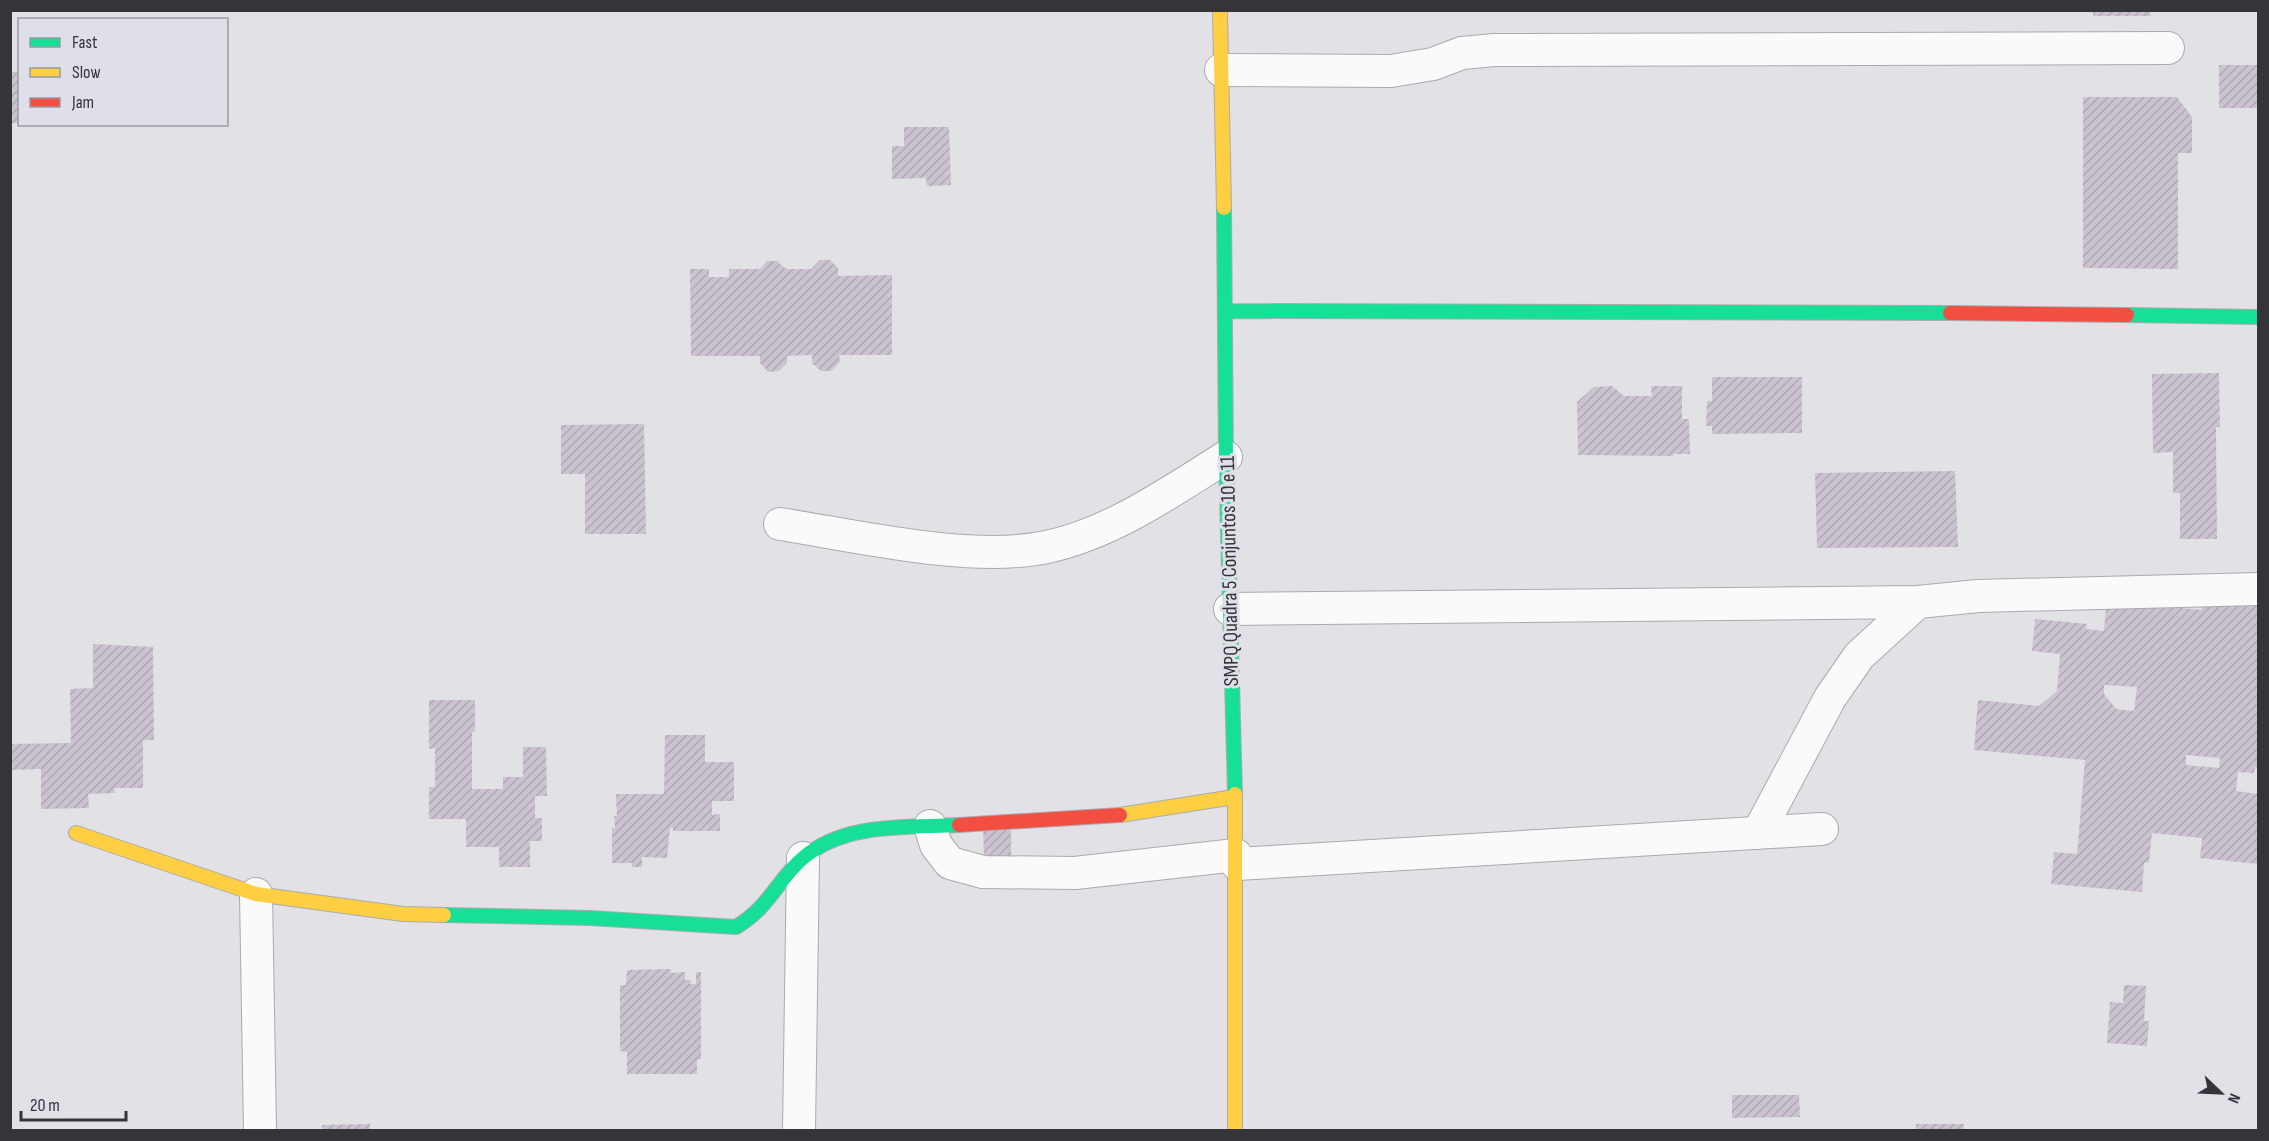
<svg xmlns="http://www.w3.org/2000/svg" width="2269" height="1141" font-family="'Sofia Sans Condensed',sans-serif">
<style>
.building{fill:url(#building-hatch);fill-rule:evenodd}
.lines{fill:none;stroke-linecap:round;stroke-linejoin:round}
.street-casing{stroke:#aaabae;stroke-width:34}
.fast-casing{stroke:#aaabae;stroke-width:16}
.slow-casing{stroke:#aaabae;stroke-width:16}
.jam-casing{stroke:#aaabae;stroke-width:16}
.street{stroke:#fafafb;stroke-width:32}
.fast{stroke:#16e098;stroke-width:14}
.slow{stroke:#ffcf43;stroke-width:14}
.jam{stroke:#f24e42;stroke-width:14}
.labels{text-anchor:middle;stroke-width:6;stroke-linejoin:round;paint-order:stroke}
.street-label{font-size:21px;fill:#353539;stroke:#dedfe9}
</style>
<defs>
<pattern id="building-hatch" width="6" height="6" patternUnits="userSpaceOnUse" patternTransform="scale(1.5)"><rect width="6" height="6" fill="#ccc3d1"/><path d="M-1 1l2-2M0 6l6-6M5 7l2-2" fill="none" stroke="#b0a8b4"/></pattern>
</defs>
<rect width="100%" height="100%" fill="#e1e1e6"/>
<!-- building -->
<path class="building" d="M2093,10h57l1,6h-58z
M2219,65h39v43h-39z
M10,72h7v5h3v46h-10z
M2083,97h94l15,20v36h-14v116l-95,-1z
M904,127h45l2,58 -24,1 -1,-8 -34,1v-33h12z
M820,260h10l8,8v8l54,-1v80h-53l1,7 -9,9h-10l-9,-8v-8l-25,1v7l-8,8 -11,1 -8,-9v-7h-69l-1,-87h19v8h20v-8h31l7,-8h10l9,8h25z
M2219,373l1,54h-4l1,112h-37v-46h-7v-41l-20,1 -1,-79z
M1712,377h90v56l-90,1v-8h-6l1,-25h5z
M1612,386l12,10h28l-1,-10h31v33h7l1,35h-17v2l-95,-1 -1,-53 17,-15z
M644,424l2,110h-61v-60h-24v-49z
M1955,471l3,76 -141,1 -2,-75z
M2202,601l56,5v162l-3,-1 -1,6 -16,-1 -2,19 22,3v70l-58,-6 2,-20 -50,-5 -3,29 -5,1 -2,29 -91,-8 3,-32 23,2 8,-94 -111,-10 4,-50 61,6 18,-15 3,-37 -28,-3 3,-32 52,5 -1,5 18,2 2,-25 13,-4 83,8zM2104,685l33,2 -3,24 -18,-2 -12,-15zM2186,755l34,3 -1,10 -33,-3z
M93,644l60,3 1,93h-11v48h-29l1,5 -27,1 1,14 -48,1v-40l-31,1v-26l61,-1 -1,-54 23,-1z
M429,700h46v31l-3,1v57h31v-12h20v-30h23l1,49h-12v22h7v23h-12v26h-31v-20h-33v-28h-37v-32h6v-39l-6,1z
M665,735h40v27h29v39h-22v14l8,-1v17h-47v-3h-3l-3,30 -25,-1v10h-10v-4h-20v-35h3l-1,-12h3l-1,-22h48z
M983,825h28v34l-27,-1z
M671,969v4l14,-1v8h6l-1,4h6v-12h5v87l-4,1v14h-70v-22l-7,-1v-66h6l1,-15z
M2124,985l22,1 -2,35h5l-2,25 -40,-3 3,-41 13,1z
M1732,1095h67l1,22 -68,1z
M370,1124v6h-48v-5z
M1916,1124h48v6h-48z"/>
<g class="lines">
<!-- street casing -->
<g class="street-casing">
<path id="street" d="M1221,70l170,1 42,-7 29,-11 32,-3 674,-2
M780,524c77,12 191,39 267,23 65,-14 123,-55 179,-90
M1230,609l688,-7
M930,826l6,19 14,18 33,9 92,1 161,-18
M1758,833l72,-135 29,-42 59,-54 60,-6 280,-7
M1237,864l585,-35
M256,894l4,236
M799,1130l4,-272"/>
</g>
<!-- fast casing -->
<g class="fast-casing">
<path id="fast" d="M1224,208l2,249 9,337
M1226,311l724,2
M2127,315l131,2
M444,915l146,3 146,9c34,-20 41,-47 67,-69 42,-36 104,-30 156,-33"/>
</g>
<!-- slow casing -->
<g class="slow-casing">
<path id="slow" d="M1220,10l4,198
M1120,815l114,-18
M76,833l180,61 147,20 41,1
M1235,1130v-336"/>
</g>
<!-- jam casing -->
<g class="jam-casing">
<path id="jam" d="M1950,313l177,2
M959,825l161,-10"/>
</g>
<!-- street -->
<use href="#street" class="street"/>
<!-- fast -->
<use href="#fast" class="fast"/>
<!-- slow -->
<use href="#slow" class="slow"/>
<!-- jam -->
<use href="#jam" class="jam"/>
</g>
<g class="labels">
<!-- street labels -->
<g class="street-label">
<text transform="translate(1229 571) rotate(-91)" y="7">SMPQ Quadra 5 Conjuntos 10 e 11</text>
</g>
</g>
<!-- border -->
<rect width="2269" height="1141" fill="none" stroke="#353539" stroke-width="24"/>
<!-- legend -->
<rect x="18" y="18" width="210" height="108" fill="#dedfe9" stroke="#9a9ba3" stroke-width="1.5"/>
<rect x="30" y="38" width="30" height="9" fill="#16e098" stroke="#9a9ba3" stroke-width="1.5"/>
<text x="72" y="48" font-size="18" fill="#353539">Fast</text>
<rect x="30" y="68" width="30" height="9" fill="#ffcf43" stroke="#9a9ba3" stroke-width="1.5"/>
<text x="72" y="78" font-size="18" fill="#353539">Slow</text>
<rect x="30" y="98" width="30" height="9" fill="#f24e42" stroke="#9a9ba3" stroke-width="1.5"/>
<text x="72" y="108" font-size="18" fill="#353539">Jam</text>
<!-- north arrow -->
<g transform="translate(2221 1093) rotate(113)" stroke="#dedfe9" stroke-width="4.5" paint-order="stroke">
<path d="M0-4.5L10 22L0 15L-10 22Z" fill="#353539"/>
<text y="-9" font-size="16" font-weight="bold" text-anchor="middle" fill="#353539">N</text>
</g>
<!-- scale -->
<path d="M21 1111v9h105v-9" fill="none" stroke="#353539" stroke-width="3"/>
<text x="30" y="1111" font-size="18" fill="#353539" stroke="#dedfe9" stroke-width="4.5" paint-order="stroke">20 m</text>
</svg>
